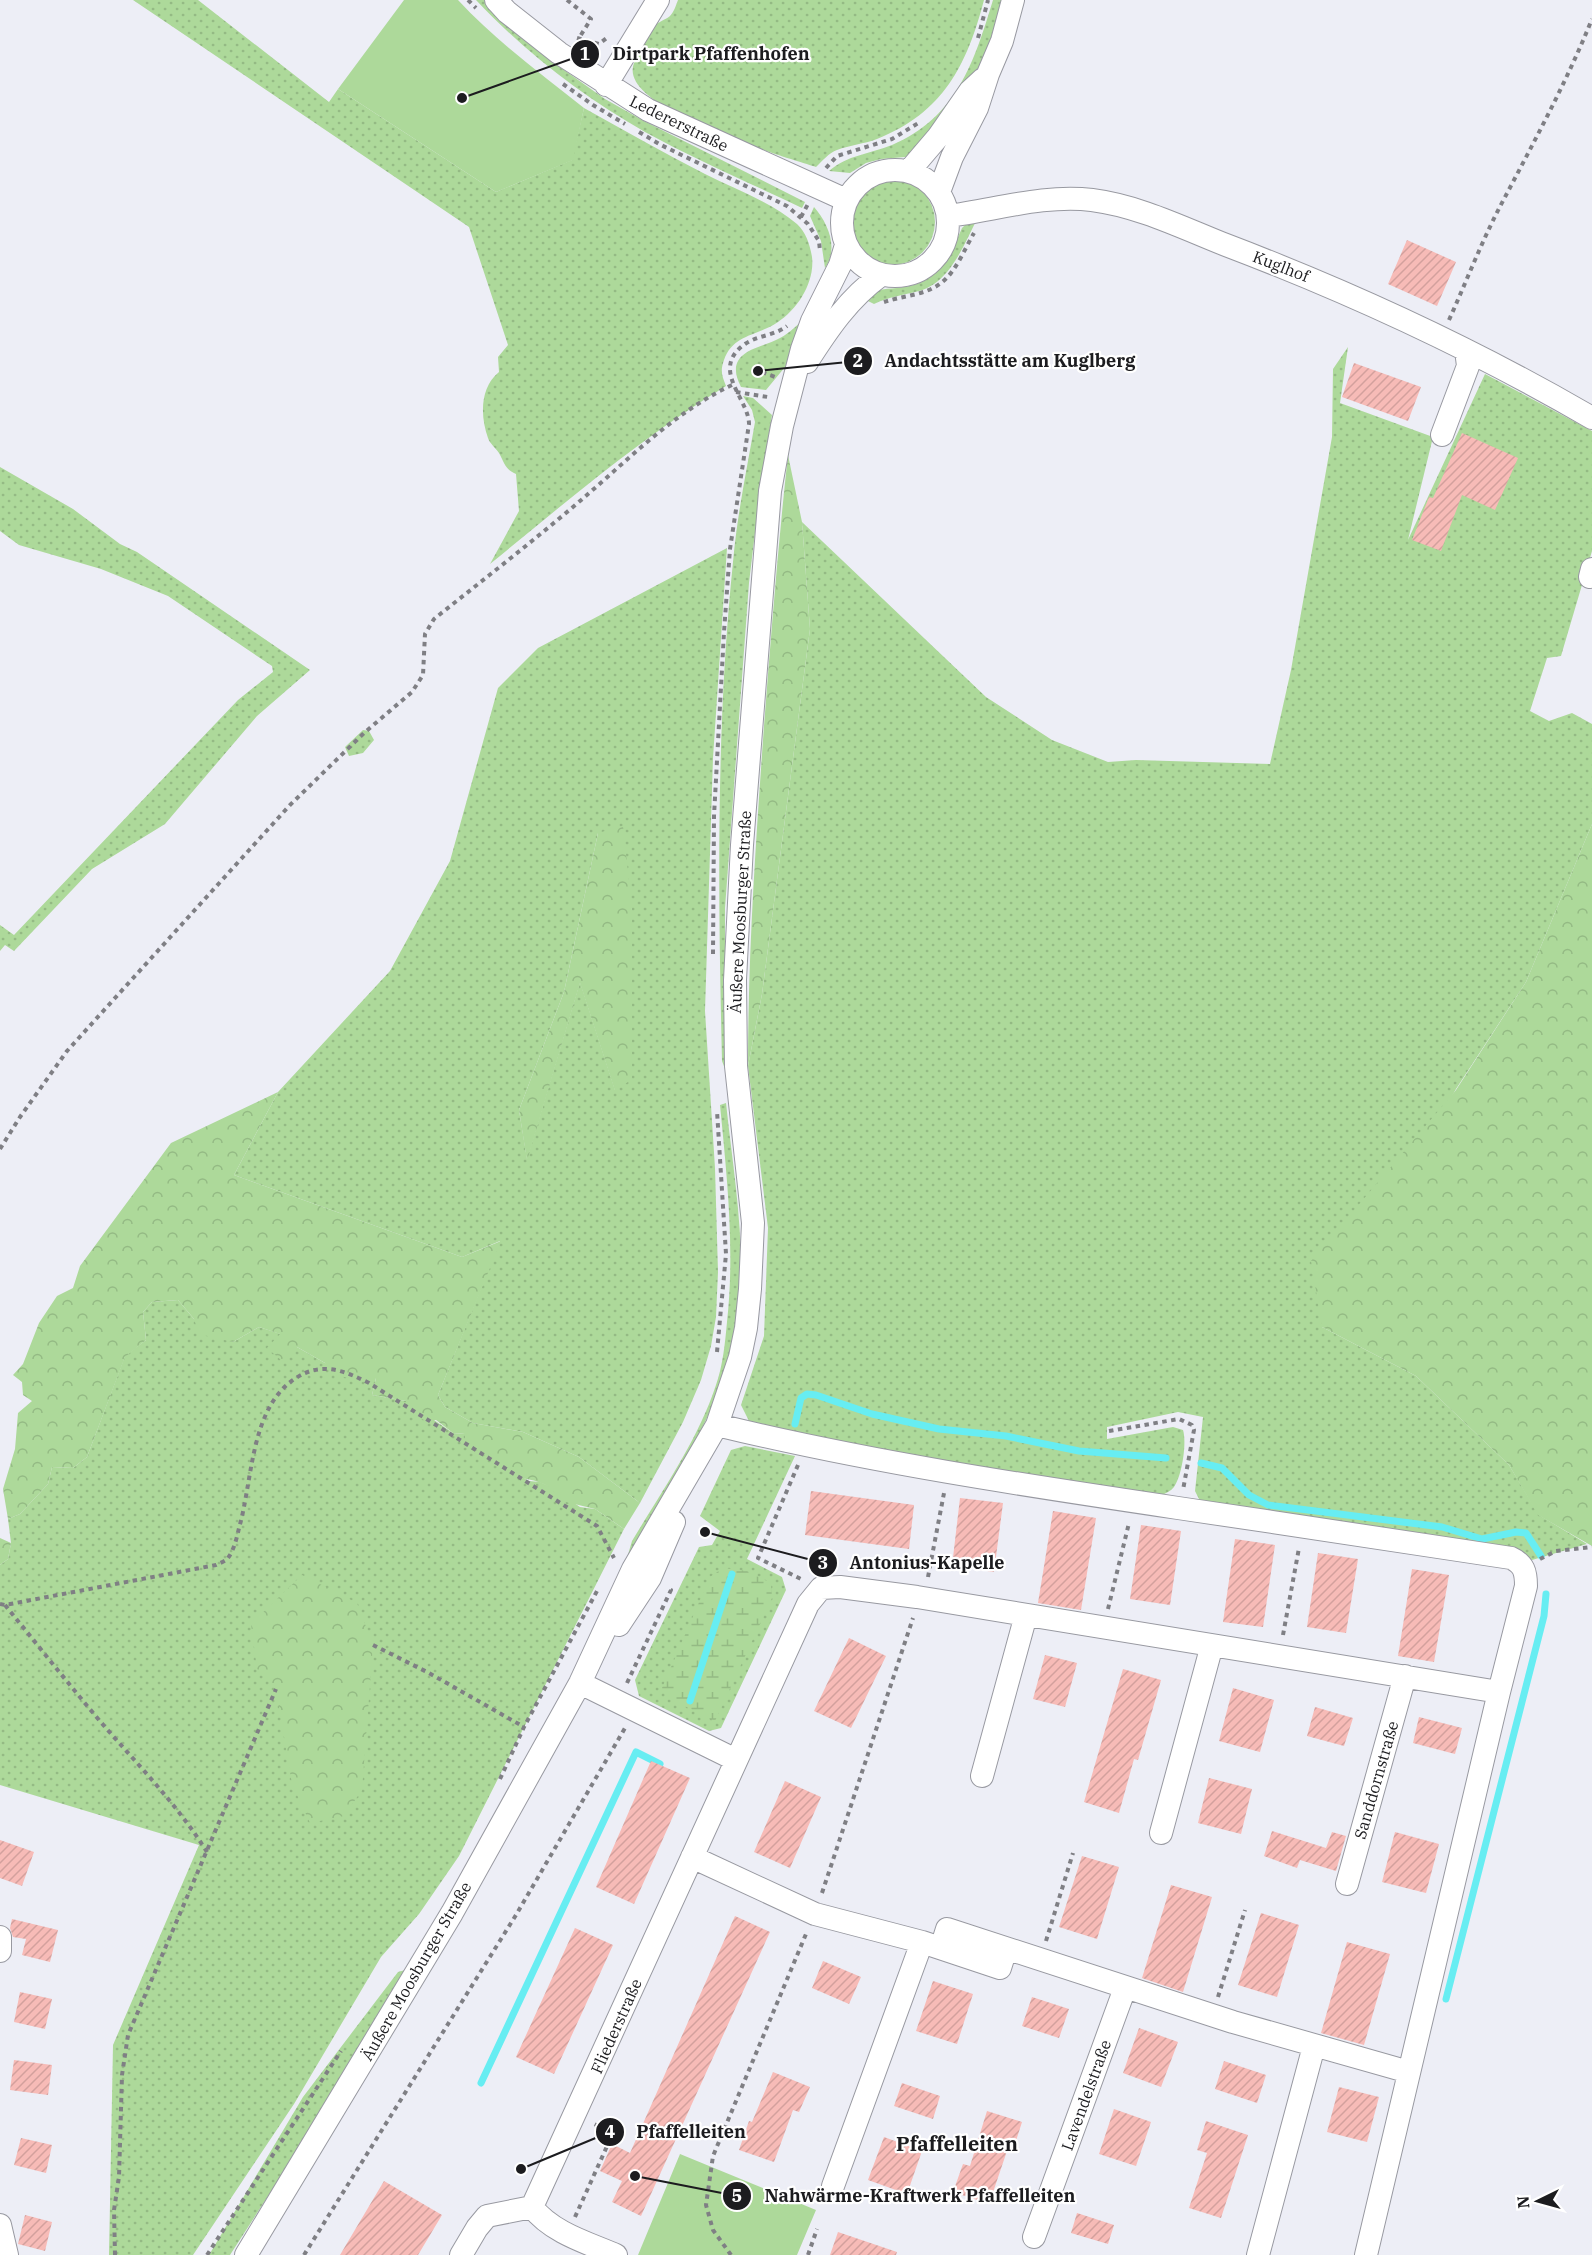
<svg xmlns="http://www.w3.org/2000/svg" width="1592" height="2255" font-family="'IBM Plex Serif',serif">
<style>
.grass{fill:url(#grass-dots);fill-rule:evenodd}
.forest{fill:url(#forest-crowns)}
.wetland{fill:url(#wetland-marsh)}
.green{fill:#add99a}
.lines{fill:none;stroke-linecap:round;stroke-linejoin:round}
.stream{stroke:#67edf2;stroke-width:7}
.building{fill:url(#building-hatch)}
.minor-casing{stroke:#9899a1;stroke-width:24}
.path{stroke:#7f7f84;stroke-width:4;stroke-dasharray:4.5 4.5;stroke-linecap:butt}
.minor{stroke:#fff;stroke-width:22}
.labels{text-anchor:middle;stroke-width:4.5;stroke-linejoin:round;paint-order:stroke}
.street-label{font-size:16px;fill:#1c1c1f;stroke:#fff}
.quarter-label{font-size:20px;font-weight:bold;fill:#1c1c1f;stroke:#fff}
.leader{fill:none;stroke:#1c1c1f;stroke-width:2}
.callout-dot{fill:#1c1c1f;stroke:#fff;stroke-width:2}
.mark-label{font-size:18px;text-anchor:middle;font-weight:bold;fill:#fff}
.callout-label{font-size:18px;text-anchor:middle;font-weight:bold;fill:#1c1c1f;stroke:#fff;stroke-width:4.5;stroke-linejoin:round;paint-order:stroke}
</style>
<defs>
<pattern id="grass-dots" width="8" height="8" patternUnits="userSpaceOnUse" patternTransform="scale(1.5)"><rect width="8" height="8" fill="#add99a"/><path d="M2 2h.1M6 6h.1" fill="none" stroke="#94ba84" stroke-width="1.8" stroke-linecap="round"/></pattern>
<pattern id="forest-crowns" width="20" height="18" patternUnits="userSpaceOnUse" patternTransform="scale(1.5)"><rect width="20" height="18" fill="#add99a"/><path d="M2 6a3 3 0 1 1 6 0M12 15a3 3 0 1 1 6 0" fill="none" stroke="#94ba84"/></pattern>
<pattern id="wetland-marsh" width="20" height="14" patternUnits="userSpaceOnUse" patternTransform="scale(1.5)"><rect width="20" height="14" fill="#add99a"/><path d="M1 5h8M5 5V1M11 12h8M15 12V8" fill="none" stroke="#94ba84"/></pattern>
<pattern id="building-hatch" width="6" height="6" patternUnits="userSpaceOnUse" patternTransform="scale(1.5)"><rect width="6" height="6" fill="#f7bbb7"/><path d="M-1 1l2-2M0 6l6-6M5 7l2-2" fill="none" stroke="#d3a09d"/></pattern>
</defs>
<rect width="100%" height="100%" fill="#edeef6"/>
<!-- grass -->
<path class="grass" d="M133,0h65l131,102 9,-13 158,103 76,-32 12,-52c40,22 80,45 121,66 30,15 66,28 92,50 9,8 13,21 15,33 3,25 -14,52 -34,65 -20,14 -45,12 -54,38 -4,11 -2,16 2,26 -84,51 -160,116 -236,178l29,-53 -3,-37c-11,-5 -11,-10 -17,-21 -3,-5 -9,-9 -11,-15 -8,-22 -8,-51 11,-66l-1,-15 10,-12 -39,-118z
M476,0h8l73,65 48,34 39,22 161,81 -3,6c-52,-25 -106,-48 -157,-76 -63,-36 -119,-79 -169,-132z
M678,0h306c-17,65 -41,113 -107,139 -13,5 -27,6 -40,11 -8,3 -15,11 -21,17 -32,-10 -192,-57 -183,-100 1,-7 16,-35 21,-41 4,-4 11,-6 16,-10 4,-4 6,-11 8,-16z
M993,0h9l-17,58 -26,45 -42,53 -36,3 -15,4 -16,10 -21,-2c18,-16 41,-17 63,-26 65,-28 82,-83 101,-145z
M849 222a43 43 0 1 1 86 0a43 43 0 1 1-86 0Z
M814,207c14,16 25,41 11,61l-4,-27 -11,-25z
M976,221c-13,26 -27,62 -57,70 -16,4 -30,6 -45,13l-12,-6c11,-8 21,-9 35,-10 41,-4 50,-26 65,-60l5,-5z
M806,317l-21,50 -19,23 -25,-3c-19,-37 20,-38 39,-49 10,-5 18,-14 26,-21z
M1348,347l-8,56 93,34 -25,103 77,-166 107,57v120l-31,105 -14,2 -17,53 19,10 23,-8 20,11v100l-66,158 -70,107 -134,238 94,49 93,89 30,50 48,29 -55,16 -320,-53 -12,-6 -5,-10 8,-74 -25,-5 -71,15v12l66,-12 10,3c4,13 -1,46 -9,57 -3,4 -8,6 -12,8l-365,-56 -47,-16 -9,-18 23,-69 4,-108 -20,-162 14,-72 48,-365 -8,-107 184,175 66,43 56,22 28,-2 134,4 21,-94 41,-233 1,-68z
M743,396l10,2 19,17 -11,67 -12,101 -24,325v161l-3,-8c-4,-167 -6,-334 11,-499 4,-47 14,-93 22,-140l-3,-12z
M0,467l73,42 47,35 17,8 173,118 -53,46 -92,108 -73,45 -78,82 -9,-6 -5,6v-26l14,10 224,-235 35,-28 -1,-6 -104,-70 -67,-27 -82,-24 -19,-14z
M727,548l-14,210 -8,253 10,157 3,104 -2,45 -5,29 -10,34 -18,42 -43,81 -61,-46 -56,-25 -50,-9 -28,-16 -7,-12 62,-154 -38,16 -228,-82 44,-83 112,-121 60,-110 48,-173 40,-40zM598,833l34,77v168l-17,12 -35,-108 -53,177 -8,-49 45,-118z
M363,730l6,1 5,9 -11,13 -14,3 -4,-9z
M726,1103c7,66 19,134 14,200 -7,92 -67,178 -113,255l5,-17c30,-50 66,-101 84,-156 7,-20 9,-42 11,-63 8,-72 0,-145 -7,-217z
M178,1300l16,19 39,23 26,-15 22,7 16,13 28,16 51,15 -4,17 34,6 47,32 12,1 26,18 13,14 25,15 11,1 11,5 29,20 15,2 29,20 -165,327 -40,58 -38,43 -87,147 -101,151h-84l4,-210 86,-200 -199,-60v-220l8,-6 3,-16 -3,-24 12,-5 28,-30 4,-17 21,1 14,-11 38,-101 21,-16 -3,-28 9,-10z
M745,1446l50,10 -48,103 35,18 4,13 -65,138 -12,3 -70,-35 -4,-16 64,-133 13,-2 8,-14 -20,-15 31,-66z
M416,1967l-186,288h-21l94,-158 95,-125z"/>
<!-- forest -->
<path class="forest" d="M788,455l14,67 8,107 -48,365 -14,72c0,-114 8,-227 16,-340 7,-90 14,-181 24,-271z
M1592,824v722l-54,-31 -29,-50 -93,-89 -94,-49 -11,-66 145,-171 70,-108z
M623,826l9,84v169l-17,12 -35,-108 -53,178 -8,-51 45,-118 34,-159z
M278,1092l-44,83 228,82 39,-16 -63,154 7,12 28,16 50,9 56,25 61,46 -16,26 -29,-20 -37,-9c-6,-21 -33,-20 -51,-25l-3,-9 -13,-5 -1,-9 -17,-2 -8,-5v-11l-12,-1 -17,-13 -10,1 -22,-11 2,-9 -34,-6 4,-17 -15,4 -30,-9 -6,-10 -28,-16 -16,13 -14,-12 13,-14 -21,-7 -26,15 -34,-8 -5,-15 -16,-19 -26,2 -9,10 3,28 -21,17 -38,100 -14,11 -21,-1 -4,17 -28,30 -12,5 -5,-30 12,-40 3,-36 14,-12 -9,-6 -1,-13 -9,-7 10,-11 16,-41 18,-27 16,-8 7,-22 91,-123z
M0,1538l11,5 -3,16 -8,6z
M302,1575l55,28 16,42 -11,145 -18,26 -34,7 -18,-39 -16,-95 -19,-20 -6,-45z"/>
<!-- wetland -->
<path class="wetland" d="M723,1568l24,3 24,12 1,15 -57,123 -49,-24 -4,-9 48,-111z"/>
<!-- green -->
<path class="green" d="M404,0h54c38,41 83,74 126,108l-11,52 -77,32 -158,-103z
M680,2154l136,56 -19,45h-159z"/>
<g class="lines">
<!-- stream -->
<path class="stream" d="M795,1424l6,-26 6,-4 9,1 56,19 67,15 67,7 73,15 87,7
M1201,1463l21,5 27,27 19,10 174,22 40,12 34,-7 10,1 15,23
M690,1701l42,-127
M1446,1999l98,-383 2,-22
M481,2083l155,-331 24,12"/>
</g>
<!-- building -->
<path class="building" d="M1407,240l49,22 -19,44 -49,-22z
M1354,363l67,24 -13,34 -66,-24z
M1462,433l56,25 -23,52 -33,-15 -21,56 -29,-11 17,-43 4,1z
M811,1491l103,14 -5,44 -104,-14z
M960,1498l43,5 -9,69 -42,-6z
M1053,1511l43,7 -15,92 -43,-7z
M1141,1525l40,6 -11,74 -40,-6z
M1235,1539l40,6 -12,82 -40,-5z
M1318,1553l40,6 -12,74 -39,-6z
M1412,1569l37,6 -15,87 -36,-6z
M849,1638l37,18 -35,72 -37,-17z
M1045,1655l32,8 -12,44 -32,-8z
M1123,1669l38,11 -23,80 -4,-1 -15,54 -35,-11z
M1233,1688l41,12 -14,52 -41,-11z
M1315,1707l38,11 -9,28 -37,-10z
M1419,1717l43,11 -7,26 -42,-11z
M651,1761l39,17 -56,126 -38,-17z
M1209,1778l43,11 -11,45 -43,-11z
M785,1781l36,16 -31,71 -36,-16z
M1272,1831l54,17 6,-16 14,4 -10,35 -36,-11 -3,8 -33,-12z
M1395,1832l44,12 -13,49 -44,-11z
M0,1840l34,12 -12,34 -22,-8z
M1082,1856l37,11 -22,72 -38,-12z
M1171,1885l41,12 -29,95 -41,-14z
M1261,1913l38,12 -22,72 -39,-12z
M735,1916l35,16 -129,284 -29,-14 10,-21 -22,-10 12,-27 18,9z
M12,1919l46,11 -8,32 -28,-7 4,-16 -13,-2 -3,-9z
M575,1928l38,17 -59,129 -38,-17z
M1347,1942l43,12 -26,91 -43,-12z
M823,1961l38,16 -12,27 -37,-16z
M933,1981l40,13 -16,50 -41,-13z
M20,1992l32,7 -7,30 -31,-7z
M1032,1997l37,12 -10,29 -37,-12z
M1139,2028l39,14 -17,45 -38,-14z
M14,2060l38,5 -4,30 -38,-5z
M1224,2061l42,14 -9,28 -42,-14z
M773,2072l37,15 -11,25 -6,-2 -19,52 -35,-12 10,-29 3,1z
M902,2083l38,13 -7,23 -39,-13z
M1339,2087l40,10 -12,45 -40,-10z
M1114,2109l37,13 -15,44 -37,-12z
M987,2111l35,11 -9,28 -5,-2 -19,56 -36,-12 10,-28 7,2z
M1206,2121l42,14 -27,83 -32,-10 18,-55 -10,-3z
M884,2137l38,14 -15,43 -39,-14z
M21,2138l31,7 -6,28 -32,-8z
M384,2181l58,34 -24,40h-78z
M1077,2213l37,12 -6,19 -37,-11z
M25,2215l27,7 -7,29 -27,-7z
M838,2232l59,20 -1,3h-66z"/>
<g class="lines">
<!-- minor casing -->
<g class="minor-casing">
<path id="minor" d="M496,0l11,12 52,41 89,57 198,90
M606,85l52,-85
M842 223a53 53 0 1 1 106 0a53 53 0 1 1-106 0Z
M909,171l29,-34 32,-46 13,-12
M939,192l13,-35 25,-49 11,-34 14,-33 11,-41
M948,216c47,-6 97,-22 144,-16 47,6 91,28 134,45 126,48 249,105 366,173
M807,362c21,-33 42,-64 74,-87
M1442,435l26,-69 -2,-16
M1590,577l2,-8
M717,1425c152,37 306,60 461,83 111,16 221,34 333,50 13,6 15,14 15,28l-27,106 -133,563
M619,1625l31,-47 24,-56
M580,1683l156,77
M982,1776l44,-161
M1161,1833l51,-188
M692,1857l123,57 107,28 78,26 6,-19
M1347,1884l58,-208
M0,1937v14
M941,1948l6,-19 286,93 176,50
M833,2186l89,-244
M532,2207c20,26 56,36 84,48
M0,2225l7,30
M1034,2237l91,-249
M246,2255l206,-342 128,-230 53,-114 84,-144 23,-68 6,-29 4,-39 3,-66 -17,-157 -1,-86 7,-135 28,-354 12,-65 20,-77 10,-28 28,-56 6,-20
M461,2255l16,-27 10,-12 45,-9 276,-603 13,-16 19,-1 77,10 582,95
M1258,2255l56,-209"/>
</g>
<!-- path -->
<path class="path" d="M468,0l8,8
M567,0l24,19 -12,19
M577,38l22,6 9,-7
M978,38l10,-38
M563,84l30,21 32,19
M639,132l22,13 126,61 21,18 11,17 1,10
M826,168l11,-12 55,-17 28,-17
M801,217l7,-13
M884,302c18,-6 42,-7 57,-19 15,-11 24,-35 33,-50
M1449,320c18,-40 34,-82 55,-121 31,-59 63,-118 88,-180
M762,372l13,5
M736,392l32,5
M713,954l1,-138 10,-184 6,-83 19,-125c0,-25 -40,-55 -4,-80 13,-9 29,-8 42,-18
M0,1149l20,-32 47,-66 223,-246 74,-72 48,-41 11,-17 2,-41 9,-15c49,-39 98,-77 146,-118 48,-41 94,-89 152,-116
M717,1352l9,-98 -9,-143
M1109,1431l70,-12 13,6 2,5 -11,60
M798,1465l-40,93 43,21
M1540,1559l16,-8 36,-4
M928,1577l16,-84
M0,1604l5,1 211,-40c4,-2 10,-4 12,-7 6,-8 9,-21 11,-30 14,-48 11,-121 57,-150 26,-17 49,-7 73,5l228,143 17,32
M5,1605c31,38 62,77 94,115 37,43 78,84 108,132
M1108,1609l21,-86
M1283,1635l16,-87
M373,1645l56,28 95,54
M627,1683l44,-93 -3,-2
M500,1779l24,-52 73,-136
M822,1893l91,-275
M1046,1941l27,-88
M1218,1997l27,-87
M575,2217l38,-84 -21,-10
M115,2255l-1,-45 5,-33 3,-102 6,-40 148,-346
M207,2255l134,-204
M304,2255l212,-340 109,-187
M731,2255l-18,-25 -7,-25 7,-49 93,-222
M808,2255l9,-26"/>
<!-- minor -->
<use href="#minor" class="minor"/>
</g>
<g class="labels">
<!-- street labels -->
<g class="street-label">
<text transform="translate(679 123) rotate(26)" y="6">Ledererstraße</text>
<text transform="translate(1281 266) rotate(21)" y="6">Kuglhof</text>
<text transform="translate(740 912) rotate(-87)" y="6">Äußere Moosburger Straße</text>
<text transform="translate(1376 1780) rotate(-74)" y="6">Sanddornstraße</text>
<text transform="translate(416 1971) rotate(-60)" y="6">Äußere Moosburger Straße</text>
<text transform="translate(616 2026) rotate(-66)" y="6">Fliederstraße</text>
<text transform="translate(1086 2095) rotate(-70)" y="6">Lavendelstraße</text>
</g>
<!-- quarter labels -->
<g class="quarter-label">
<text x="957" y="2151">Pfaffelleiten</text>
</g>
</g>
<!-- callouts -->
<path class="leader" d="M462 98L585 54M758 371L858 361M705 1532L823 1563M521 2169L610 2132M635 2176L737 2196"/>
<g class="callout-dot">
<circle cx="462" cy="98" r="6"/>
<circle cx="758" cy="371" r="6"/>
<circle cx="705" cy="1532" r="6"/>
<circle cx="521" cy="2169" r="6"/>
<circle cx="635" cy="2176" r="6"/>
<circle cx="585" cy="54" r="15"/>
<circle cx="858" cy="361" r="15"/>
<circle cx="823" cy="1563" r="15"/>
<circle cx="610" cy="2132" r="15"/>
<circle cx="737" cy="2196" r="15"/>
</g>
<g class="mark-label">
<text x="585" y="60">1</text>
<text x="858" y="367">2</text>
<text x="823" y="1569">3</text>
<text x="610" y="2138">4</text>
<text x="737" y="2202">5</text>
</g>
<g class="callout-label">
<text x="711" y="60">Dirtpark Pfaffenhofen</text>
<text x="1010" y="367">Andachtsstätte am Kuglberg</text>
<text x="927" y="1569">Antonius-Kapelle</text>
<text x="691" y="2138">Pfaffelleiten</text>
<text x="920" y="2202">Nahwärme-Kraftwerk Pfaffelleiten</text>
</g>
<!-- north arrow -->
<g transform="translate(1538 2201) rotate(265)" stroke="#ffffff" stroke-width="4.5" paint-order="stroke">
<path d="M0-4.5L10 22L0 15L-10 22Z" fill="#1c1c1f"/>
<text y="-9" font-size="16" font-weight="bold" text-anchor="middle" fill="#1c1c1f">N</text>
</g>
</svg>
